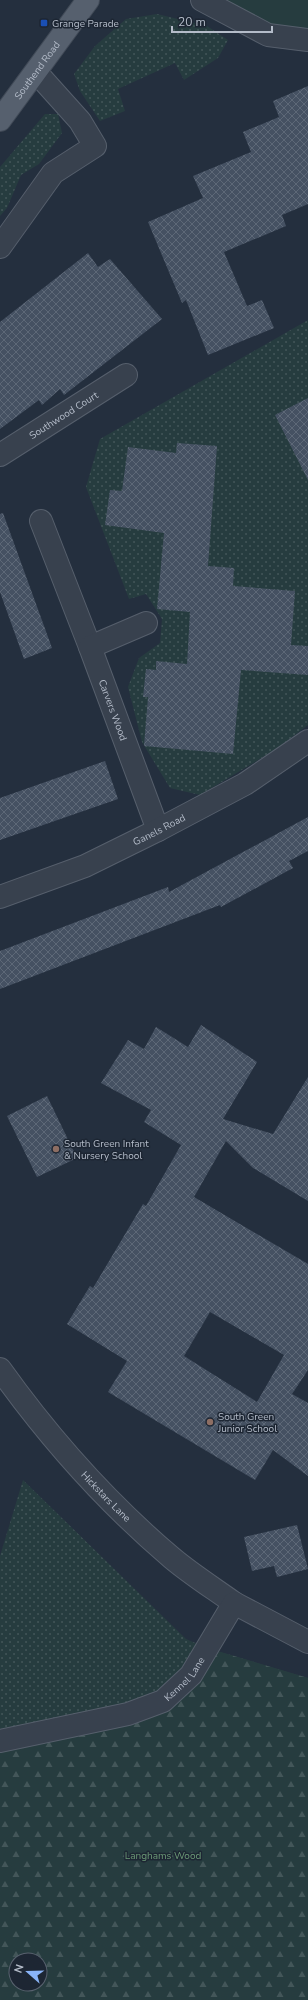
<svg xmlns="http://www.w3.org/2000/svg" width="308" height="2000" font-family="'Nunito Sans',sans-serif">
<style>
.grass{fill:url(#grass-dots);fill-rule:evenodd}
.forest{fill:url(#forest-firs);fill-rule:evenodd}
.park{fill:#263c3f}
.building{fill:url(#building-cross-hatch);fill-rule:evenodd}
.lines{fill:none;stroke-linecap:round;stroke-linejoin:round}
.minor-casing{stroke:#565f6c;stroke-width:24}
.tertiary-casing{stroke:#565f6c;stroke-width:24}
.primary-casing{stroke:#414a57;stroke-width:24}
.minor{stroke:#38414e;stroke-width:22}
.tertiary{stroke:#38414e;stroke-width:22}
.primary{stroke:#56606e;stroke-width:22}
.transit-dot{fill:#1a4fb4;stroke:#1d2633;stroke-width:1.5}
.education-dot{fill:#8d6e63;stroke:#1d2633;stroke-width:1.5}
.labels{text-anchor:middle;stroke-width:3;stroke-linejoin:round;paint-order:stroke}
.poi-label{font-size:10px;fill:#b4bcc9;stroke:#1d2633;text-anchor:start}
.street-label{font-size:10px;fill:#b4bcc9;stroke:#1d2633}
.park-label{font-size:10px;fill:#6b9a76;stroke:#1d2633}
</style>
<defs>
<pattern id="grass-dots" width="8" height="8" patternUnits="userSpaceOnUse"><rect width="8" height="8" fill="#263c3f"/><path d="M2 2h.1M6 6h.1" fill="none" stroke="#435659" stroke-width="1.8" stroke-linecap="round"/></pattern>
<pattern id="forest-firs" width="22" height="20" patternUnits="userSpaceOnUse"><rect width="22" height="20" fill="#263c3f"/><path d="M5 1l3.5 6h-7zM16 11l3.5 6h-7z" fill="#435659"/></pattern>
<pattern id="building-cross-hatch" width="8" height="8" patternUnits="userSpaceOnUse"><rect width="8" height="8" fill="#455162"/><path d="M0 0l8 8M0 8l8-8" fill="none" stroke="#5d6877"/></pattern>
</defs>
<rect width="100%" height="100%" fill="#242f3e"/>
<!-- grass -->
<path class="grass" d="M157,14l50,12 21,14 -10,18 -34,22 -9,-17 -57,26 7,22 -25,10 -20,-30 -6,-17 21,-28 31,-27z
M45,114h13l4,19 -23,31 -18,11 -14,33 -7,8v-49z
M308,320v405l-33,25 -75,45 -30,-7 -28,-46 -14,-55 11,-29 21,-15 2,-24 -16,-25 -17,5 -43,-112 14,-48z
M23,1480l163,159 21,9 101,30v322h-308v-444zM16,1960h24v24h-24z"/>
<!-- forest -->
<path class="forest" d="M207,1648l101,30v322h-308v-259l163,-40zM16,1960h24v24h-24z"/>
<!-- park -->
<path class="park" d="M201,0h107v40z"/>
<!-- building -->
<path class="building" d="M308,86v118l-26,11 4,11 -62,26 23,54 15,-6 12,28 -66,27 -22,-55 -4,3 -34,-81 55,-24 -10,-22 58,-24 -8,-20 36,-15 -6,-16z
M88,253l10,14 12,-8 52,60 -98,76 -4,-6 -18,16 -3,-5 -39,29v-107z
M308,398v82l-33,-65z
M177,443l40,3 -9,120 26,2 -1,18 62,5 -4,54 17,1v29l-67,-5 -8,84 -89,-8 4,-49h-5l3,-28 10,1v-9l31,3 3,-52 -33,-3 7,-76 -59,-8 5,-35 12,1 6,-44 48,6z
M3,513l49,135 -28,11 -24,-67v-78z
M105,761l13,38 -118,41v-42z
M308,817v34l-19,10 4,7 -72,39 -1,-2 -220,84v-38l168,-64 1,5z
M201,1025l56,37 -34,57 50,15 35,-57v124l-55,-33 -27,-27 -32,56 114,67v106l-16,24 16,9v73l-35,-26 -18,30 -147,-88 19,-31 -60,-37 23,-38 3,2 50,-84 3,2 35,-61 -37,-23 7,-12 -50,-27 27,-43 16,9 12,-22 32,20zM210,1312l74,43 -27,47 -73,-46z
M47,1096l30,62 -40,19 -30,-61z
M297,1525l11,44 -31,8 -3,-11 -22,5 -8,-34z"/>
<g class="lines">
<!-- minor casing -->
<g class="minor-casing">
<g id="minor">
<path d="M202,0l66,35 40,5"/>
<path d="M0,247l53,-74 42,-27 -15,-25 -44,-49"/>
<path id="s1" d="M0,455l126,-80"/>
<path d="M41,521l49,126"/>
<path id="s2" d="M146,623l-56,24 68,183"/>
<path id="s3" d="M0,897l85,-31 73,-36 87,-46 63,-43"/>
</g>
</g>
<!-- tertiary casing -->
<g class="tertiary-casing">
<g id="tertiary">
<path id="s4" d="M0,1369c50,70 106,133 172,189 19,16 41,30 62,45"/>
<path id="s5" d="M0,1741l128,-27 35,-13 28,-26 43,-72 74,39"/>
</g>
</g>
<!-- primary casing -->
<g class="primary-casing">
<g id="primary">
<path id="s6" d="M0,120l88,-120"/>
</g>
</g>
<!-- minor -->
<use href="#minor" class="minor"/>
<!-- tertiary -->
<use href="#tertiary" class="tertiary"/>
<!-- primary -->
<use href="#primary" class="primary"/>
</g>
<!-- markers -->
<rect class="transit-dot" x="40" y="19" width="8" height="8" rx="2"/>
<g class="education-dot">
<circle cx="56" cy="1149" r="4"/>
<circle cx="210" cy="1422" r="4"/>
</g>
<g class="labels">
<!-- poi labels -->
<g class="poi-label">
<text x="52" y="27">Grange Parade</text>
<text x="64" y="1147">South Green Infant<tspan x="64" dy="12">&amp; Nursery School</tspan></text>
<text x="218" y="1420">South Green<tspan x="218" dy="12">Junior School</tspan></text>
</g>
<!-- street labels -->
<g class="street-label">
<text dy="4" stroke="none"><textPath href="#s6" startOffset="62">Southend Road</textPath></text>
<text dy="4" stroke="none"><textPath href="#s1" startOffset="75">Southwood Court</textPath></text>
<text dy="4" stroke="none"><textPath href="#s2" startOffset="128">Carvers Wood</textPath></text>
<text dy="4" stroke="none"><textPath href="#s3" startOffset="173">Ganels Road</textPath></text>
<text dy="4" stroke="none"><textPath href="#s4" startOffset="166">Hickstars Lane</textPath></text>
<text dy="4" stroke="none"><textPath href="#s5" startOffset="199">Kennel Lane</textPath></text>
</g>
<!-- park labels -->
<g class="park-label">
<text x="163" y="1859">Langhams Wood</text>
</g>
</g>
<!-- north arrow -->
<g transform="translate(28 1972) rotate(290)"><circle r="19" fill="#1d2633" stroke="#59626f"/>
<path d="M0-3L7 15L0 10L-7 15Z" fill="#8ab4f8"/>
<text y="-6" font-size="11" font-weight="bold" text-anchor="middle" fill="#b4bcc9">N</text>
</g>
<!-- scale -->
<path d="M172 26v6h100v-6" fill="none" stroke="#b4bcc9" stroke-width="2"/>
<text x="178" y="26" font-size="12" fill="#b4bcc9" stroke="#1d2633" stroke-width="3" paint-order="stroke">20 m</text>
</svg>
